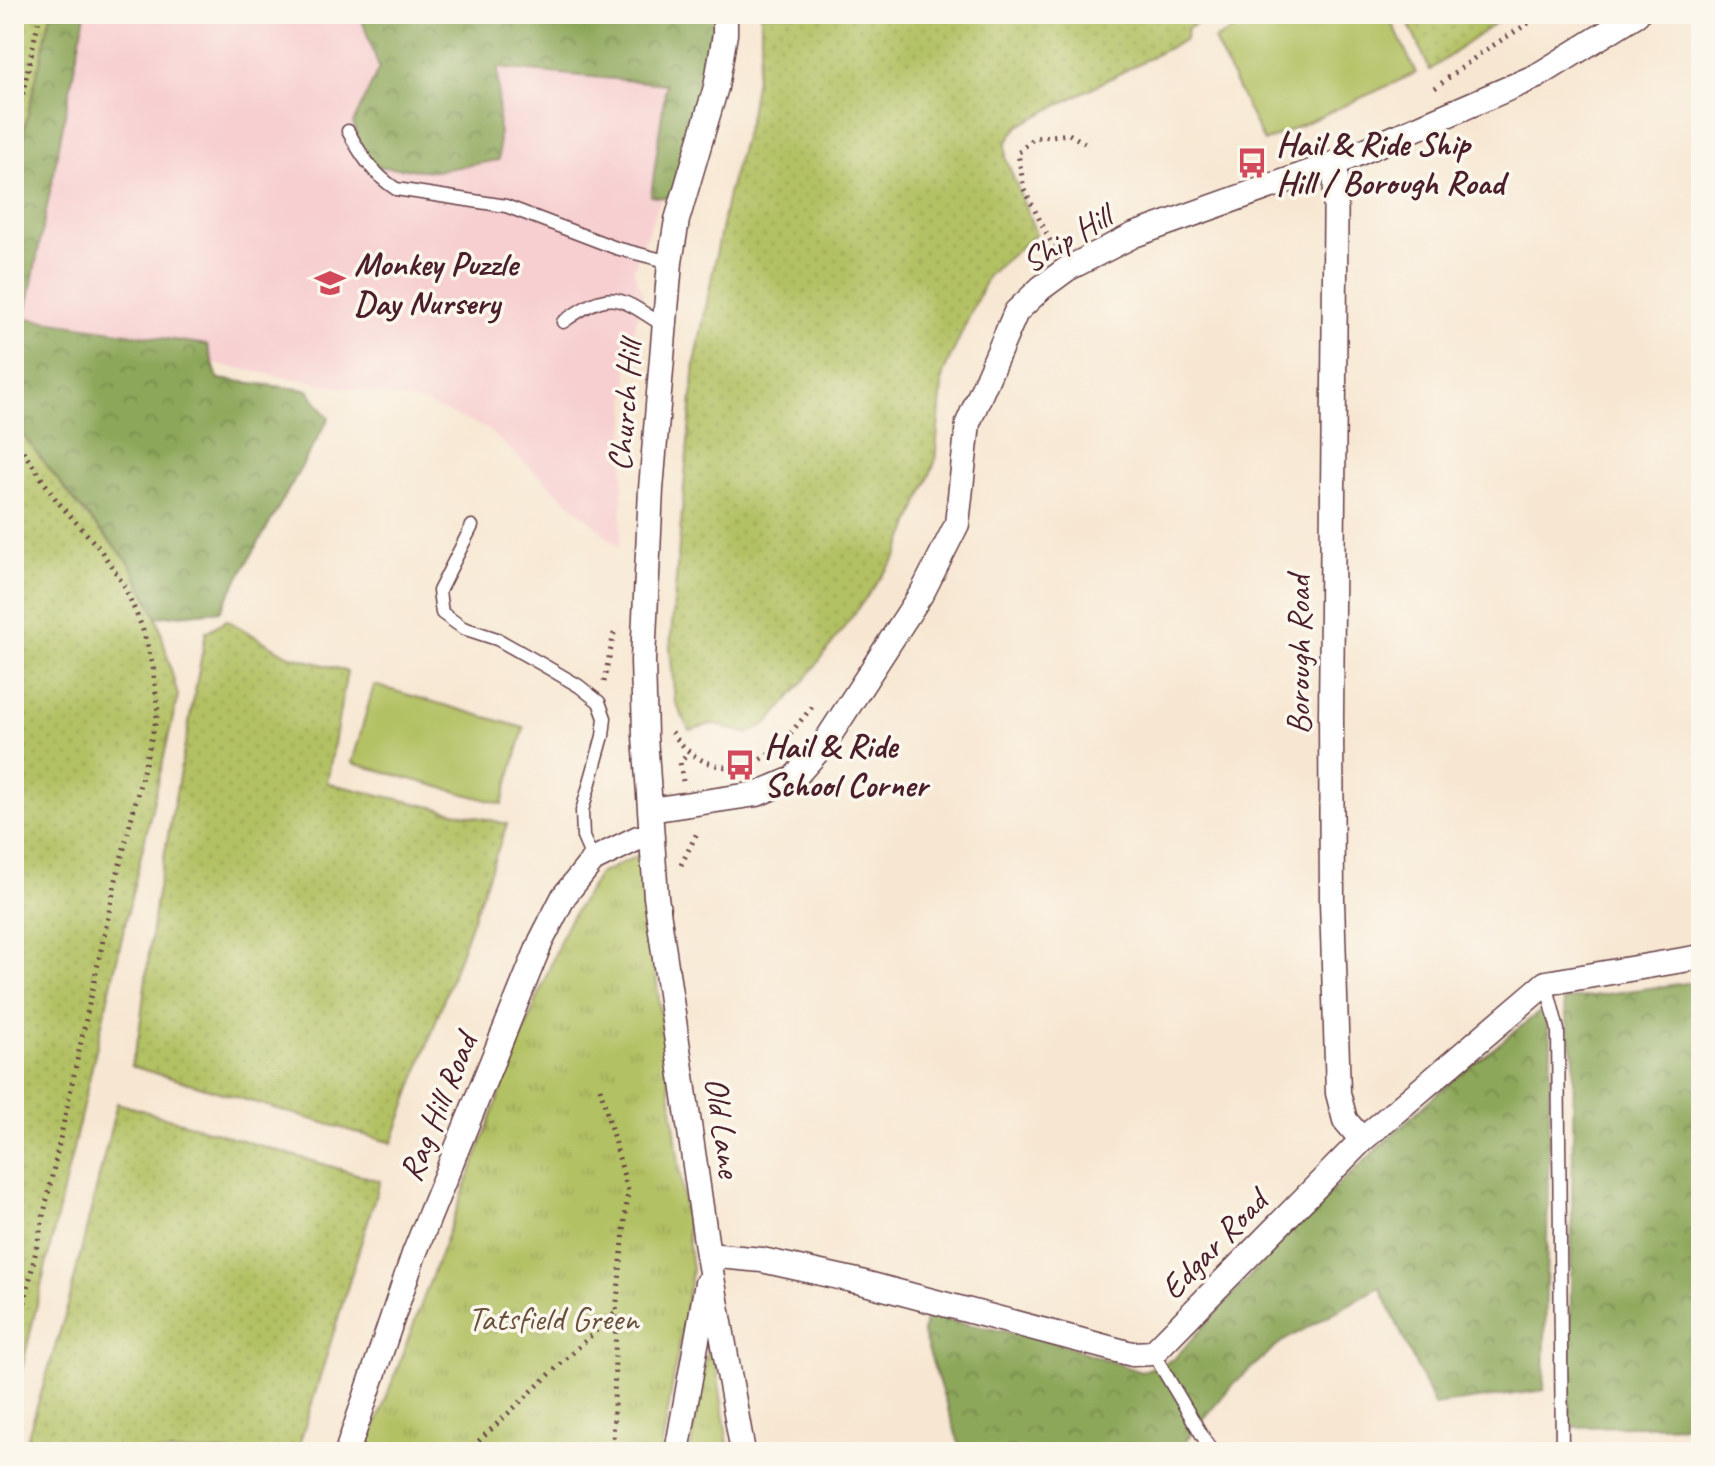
<svg xmlns="http://www.w3.org/2000/svg" width="1715" height="1466" font-family="Caveat,sans-serif">
<style>
.built{fill:#f7cfd0}
.grass{fill:url(#grass-dots);stroke:#7e7048;stroke-width:2}
.forest{fill:url(#forest-crowns);stroke:#6c6342;stroke-width:2}
.park{fill:url(#park-tufts);stroke:#7e7048;stroke-width:2}
.pitch{fill:#b2c164;stroke:#7e7048;stroke-width:2}
.lines{fill:none;stroke-linecap:round;stroke-linejoin:round}
.lane-casing{stroke:#643d44;stroke-width:15}
.street-casing{stroke:#643d44;stroke-width:27}
.path{stroke:#643d44;stroke-width:5;stroke-dasharray:2 6;stroke-linecap:butt}
.lane{stroke:#fff;stroke-width:12}
.street{stroke:#fff;stroke-width:24}
.labels{text-anchor:middle;stroke-width:7;stroke-linejoin:round;paint-order:stroke}
.poi-label{font-size:34px;font-weight:bold;fill:#4a1f2b;stroke:#fbf7ec;text-anchor:start}
.street-label{font-size:34px;fill:#4a1f2b;stroke:#fbf7ec}
.park-label{font-size:34px;fill:#69503c;stroke:#fbf7ec}
</style>
<defs>
<pattern id="grass-dots" width="8" height="8" patternUnits="userSpaceOnUse" patternTransform="scale(2)"><rect width="8" height="8" fill="#b2c164"/><path d="M2 2h.1M6 6h.1" fill="none" stroke="#9ba557" stroke-width="1.8" stroke-linecap="round"/></pattern>
<pattern id="forest-crowns" width="20" height="18" patternUnits="userSpaceOnUse" patternTransform="scale(2)"><rect width="20" height="18" fill="#8da75a"/><path d="M2 6a3 3 0 1 1 6 0M12 15a3 3 0 1 1 6 0" fill="none" stroke="#75874b"/></pattern>
<pattern id="park-tufts" width="24" height="20" patternUnits="userSpaceOnUse" patternTransform="scale(2)"><rect width="24" height="20" fill="#b2c164"/><path d="M3 7l-1-3M5 7V3M7 7l1-3M15 17l-1-3M17 17v-4M19 17l1-3" fill="none" stroke="#9ba557"/></pattern>
</defs>
<rect width="100%" height="100%" fill="#fbf7ec"/>
<filter id="ink" filterUnits="userSpaceOnUse"><feTurbulence type="fractalNoise" baseFrequency=".0125" numOctaves="2"/><feDisplacementMap in="SourceGraphic" scale="16" xChannelSelector="R" yChannelSelector="G"/><feConvolveMatrix kernelMatrix="1 2 1 2 8 2 1 2 1" color-interpolation-filters="sRGB"/></filter>
<filter id="wash" filterUnits="userSpaceOnUse"><feTurbulence type="fractalNoise" baseFrequency=".006" numOctaves="4" result="noise"/><feDisplacementMap in="SourceGraphic" scale="32" xChannelSelector="R" yChannelSelector="G"/><feGaussianBlur stdDeviation="1.8" result="paint"/><feColorMatrix in="noise" values="0 0 0 0 0 0 0 0 0 0 0 0 0 0 0 0 0 1.4 0 .05"/><feComposite in="paint" operator="in"/></filter>
<g filter="url(#wash)">
<rect width="100%" height="100%" fill="#f7e7d2"/>
<!-- built -->
<path class="built" d="M77,14h291l122,48 186,16 -15,120 -28,73 10,23 -14,57 -9,197 -133,-119 -62,-26 -411,-76z"/>
<!-- grass -->
<path class="grass" d="M14,14h37l-29,125 -8,54z
M761,14h454l-28,15 -1,10 -168,87 -12,17v16l30,75 -48,41 -45,99 -8,88 -38,94 -92,124 -35,41 -21,13 -37,-10 -23,6 -14,-29 -5,-53 25,-285 33,-169 22,-79 11,-69z
M1404,14h104l-78,56z
M14,410l10,26 52,67 53,59 28,55 21,79 -164,707z
M227,620l60,35 60,16 -20,112 180,41 -115,319 -261,-77 8,-32 16,-129 51,-273z
M117,1103l263,78 -83,271h-274l45,-147z"/>
<!-- forest -->
<path class="forest" d="M51,14h34l-60,304 182,27 11,34 90,11 21,28 -109,193 -63,6 -28,-55 -53,-59 -52,-67 -10,-26v-217l8,-54z
M360,14h361l-6,52 -38,133 -26,-3 15,-112 -168,-16 1,92 -64,11 -66,-5 -16,-43 26,-55z
M1701,981v444l-132,2 5,-368 -11,-59z
M1543,1009l8,34 -7,347 -110,15 -54,-118 -100,56 -48,42 -56,67h-214l-39,-118 2,-18 127,25 89,31 33,-13 130,-142 132,-123z"/>
<!-- park -->
<path class="park" d="M641,854l51,416 -31,182h-295l138,-369 62,-157 33,-52z
M711,1328l18,124h-39z"/>
<!-- pitch -->
<path class="pitch" d="M1264,14h124l28,59 -152,69 -50,-102z
M374,685l150,43 -22,76 -150,-41z"/>
</g>
<g filter="url(#ink)">
<g class="lines">
<!-- lane casing -->
<g class="lane-casing">
<path id="lane" d="M348,131c13,24 25,43 48,58l110,17 110,42 54,14
M563,322c48,-34 54,-27 101,4
M472,526l-33,65 3,22 21,15 34,11 48,27 34,20 20,16 6,16 -2,18 -21,75 1,26 10,23
M1546,983l12,47 4,422
M1153,1353l59,99"/>
</g>
<!-- street casing -->
<g class="street-casing">
<path id="street" d="M725,14v20l-9,53 -39,133 -7,42 -19,227 -8,171 2,76 11,161 52,358 35,197
M1336,163l-5,554 1,184 6,192 7,27 17,20
M650,810l107,-16 36,-15 31,-35 99,-153 34,-67 11,-101 48,-111 25,-24 26,-19 67,-34 202,-72 201,-87 100,-62
M708,1255l54,5 95,21 275,73 21,-1 209,-213 184,-157 155,-26
M347,1452l67,-198 127,-313 23,-45 29,-36 45,-22 14,-1
M677,1452l30,-169"/>
</g>
<!-- path -->
<path class="path" d="M1435,88l46,-35 62,-39
M14,133l26,-119
M1054,248l-30,-59 -6,-36 16,-15 35,-4 21,12
M14,438l43,63 42,47 25,37 18,42 11,39 5,46 -42,168 -102,472
M604,682l10,-49
M672,732c16,24 36,36 65,35
M754,764l26,-18 32,-39
M683,781l-3,-19 9,-9
M681,865l17,-34
M600,1088l28,103 -12,120 -3,141
M467,1452l149,-140"/>
<!-- lane -->
<use href="#lane" class="lane"/>
<!-- street -->
<use href="#street" class="street"/>
</g>
</g>
<!-- icons -->
<defs>
<g id="bus-bare" transform="scale(2.4)"><path d="M-5-6H5V4H4V6H2V4H-2V6H-4V4H-5ZM-3.5-4V0h7V-4ZM-3.5 1.2v1.5H-2V1.2ZM2 1.2v1.5H3.5V1.2Z" fill="#d1495b" stroke="#fbf7ec" stroke-width="2.5" paint-order="stroke"/></g>
<g id="school-bare" transform="scale(2.4)"><path d="M0-5L7-2L0 1L-7-2ZM-4 1L0 2.5L4 1V4Q0 6-4 4Z" fill="#d1495b" stroke="#fbf7ec" stroke-width="2.5" paint-order="stroke"/></g>
</defs>
<g fill-rule="evenodd">
<use href="#bus-bare" x="1252" y="163"/>
<use href="#school-bare" x="330" y="283"/>
<use href="#bus-bare" x="740" y="765"/>
</g>
<g class="labels">
<!-- poi labels -->
<g class="poi-label">
<text x="1276" y="155">Hail &amp; Ride Ship<tspan x="1276" dy="39">Hill / Borough Road</tspan></text>
<text x="354" y="275">Monkey Puzzle<tspan x="354" dy="39">Day Nursery</tspan></text>
<text x="764" y="757">Hail &amp; Ride<tspan x="764" dy="39">School Corner</tspan></text>
</g>
<!-- street labels -->
<g class="street-label">
<text transform="translate(1066 238) rotate(-31)" y="12">Ship Hill</text>
<text transform="translate(624 406) rotate(-85)" y="12">Church Hill</text>
<text transform="translate(1298 655) rotate(-90)" y="12">Borough Road</text>
<text transform="translate(437 1107) rotate(-68)" y="12">Rag Hill Road</text>
<text transform="translate(724 1127) rotate(82)" y="12">Old Lane</text>
<text transform="translate(1213 1244) rotate(-46)" y="12">Edgar Road</text>
</g>
<!-- park labels -->
<g class="park-label">
<text x="553" y="1330">Tatsfield Green</text>
</g>
</g>
<!-- margin -->
<rect width="1715" height="1466" fill="none" stroke="#fbf7ec" stroke-width="48"/>
</svg>
